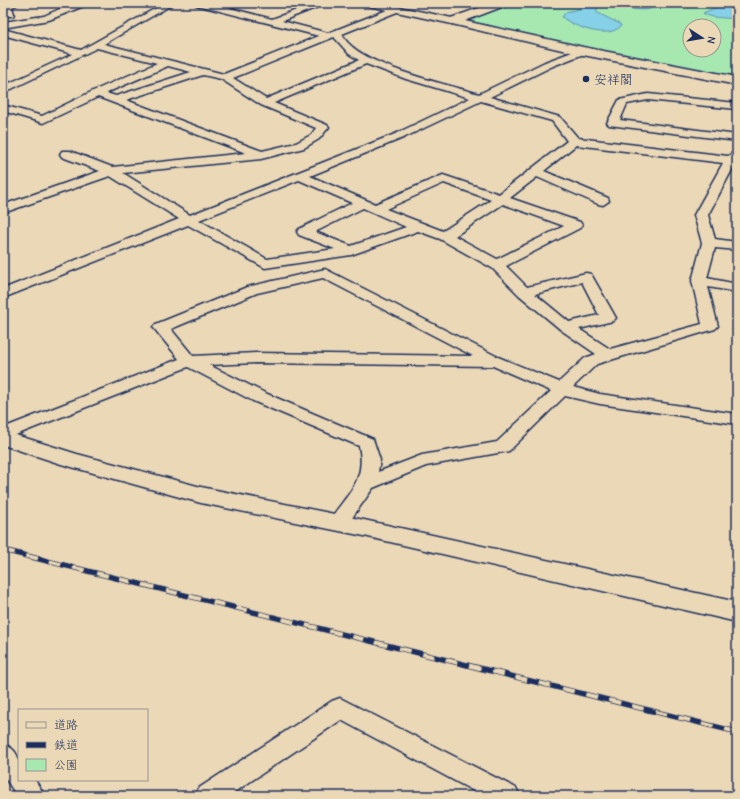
<svg xmlns="http://www.w3.org/2000/svg" width="740" height="799" font-family="'Comic Neue','Klee One',sans-serif">
<style>
.green{fill:#a7e8b1;stroke:#618c88;fill-rule:evenodd}
.water{fill:#86d1e7;stroke:#5b90b0}
.lines{fill:none;stroke-linecap:round;stroke-linejoin:round}
.minor-casing{stroke:#1b2f5e;stroke-width:3}
.tertiary-casing{stroke:#1b2f5e;stroke-width:3}
.minor{fill:#ebd8b6;fill-rule:evenodd}
.tertiary{fill:#ebd8b6;fill-rule:evenodd}
.rail-casing{stroke:#1b2f5e;stroke-width:5.5}
.rail{stroke:#ebd8b6;stroke-width:4;stroke-dasharray:12;stroke-linecap:butt}
.poi-dot{fill:#1b2f5e;stroke:#ebd8b6;stroke-width:1.5}
.labels{text-anchor:middle;stroke-width:3;stroke-linejoin:round;paint-order:stroke}
.far-poi-label{font-size:13px;fill:#1b2f5e;stroke:#ebd8b6;text-anchor:start}
</style>
<rect width="100%" height="100%" fill="#ebd8b6"/>
<filter id="ink" filterUnits="userSpaceOnUse"><feTurbulence type="fractalNoise" baseFrequency=".025" numOctaves="2"/><feDisplacementMap in="SourceGraphic" scale="8" xChannelSelector="R" yChannelSelector="G"/><feConvolveMatrix kernelMatrix="1 2 1 2 8 2 1 2 1" color-interpolation-filters="sRGB"/></filter>
<g filter="url(#ink)">
<!-- green -->
<path class="green" d="M510,3h227v76l-146,-30 -128,-29zM690,26h24v24h-24z"/>
<!-- water -->
<path class="water" d="M599,4h16l26,4 14,-1c-19,9 -37,-7 -57,0l-2,5 24,12 1,2c-13,14 -47,1 -59,-9l4,-5z
M724,4l13,2v14c-12,-4 -23,0 -34,-7z"/>
<g class="lines">
<!-- minor casing -->
<g class="minor-casing">
<path id="minor" d="M8,3h13l-9,4 2,7 -1,2h-6l-4,-11z
M73,3h18l-42,17 -46,8v-6l41,-6z
M165,3h10l-71,41 120,30 95,-38 -123,-31 -1,-2h15l62,16 44,-16h12l-46,18 46,12 59,-23 -22,-5 -1,-2h16l72,15 5,3 -5,3 -55,-12 -55,22c13,31 105,50 137,60l66,-32 38,-14 3,1 2,2 -2,2 -33,13 -63,31 70,20 18,21 150,18 9,-6v17l-3,-1 -26,49 7,24 22,3v8l-22,-2 -8,30 30,6v8l-29,-5 10,39 -3,3 -118,35 -24,23 27,7 137,20v10l-137,-20 -35,-8 -56,55 -83,15 -53,22 -28,40 -7,2 -7,-2 -3,-5c17,-28 39,-40 31,-77l-106,-45 -65,-34 -185,73v-12l176,-69 -26,-32 3,-3 91,-37 78,-18 173,88 61,25 26,-24 11,-4 -35,-24 -42,-35 -27,-27 -52,-29 -22,-8 -67,24 -86,13 -77,-43 -185,73v-9l176,-70 -69,-43 -107,37v-8l97,-34 -38,-14 -2,-3 2,-3h8l42,16 134,-14 -148,-56 -55,26 -40,-12v-6l39,11 51,-25 64,-28 -60,-15 -94,45v-7l70,-32 -70,-19v-6l78,21zM334,37l15,17 10,6 -93,39 -33,-21zM366,64l40,15 64,19 -75,36 -205,81 -67,-42 138,-14 43,-11 15,-9 10,-12 -2,-2 -53,-22zM168,66l23,6 -75,24 -10,-3zM203,75l18,4 40,26 55,23 -5,7 -15,8 -34,8 -136,-51zM481,101l71,20 15,20 -68,53 -56,-19 -68,29 -65,-28 93,-38zM576,145l147,18 -29,52 8,28 -10,38 10,43 -92,25 -31,-20 34,-8 3,-3 -25,-44 -5,-1 -59,14 -21,-21 74,-38 2,-3 -2,-3 -70,-24 27,-21 61,27 5,1 6,-4 -1,-3 -64,-27zM299,180l53,23 -53,26 -2,3 2,3 36,14 -68,10 -68,-39zM444,183l47,17 -48,31 -57,-22zM503,204l61,22 -67,33 -42,-23zM363,208l43,19 -55,19 -36,-14zM323,278l150,78 -217,-3 -63,3 -22,-27 86,-36zM582,282l17,33 -30,7 -34,-28zM256,363l237,3 58,25 -54,51 -75,13 -44,17 2,-12 -7,-21 -108,-46 -56,-28z
M648,94l89,9v6l-89,-9 -21,4 -7,16 117,15v6l-128,-16 -2,-2 12,-23z
M340,698l176,90 4,8h-37l-142,-76 -112,76h-34l4,-8 133,-87z
M3,744c19,7 16,19 16,36h16l10,16h-28l-14,-21z"/>
</g>
<!-- tertiary casing -->
<g class="tertiary-casing">
<path id="tertiary" d="M493,3h15l-1,2 -42,16 118,26 154,30v8l-154,-30 -131,-31 -6,-3 2,-2z
M3,431l74,23 124,33 163,33 373,82v20l-373,-86 -163,-33 -140,-39 -58,-19z"/>
</g>
<!-- minor -->
<use href="#minor" class="minor"/>
<!-- tertiary -->
<use href="#tertiary" class="tertiary"/>
<!-- rail casing -->
<g class="rail-casing">
<path id="rail" d="M3,550l734,182"/>
</g>
<!-- rail -->
<use href="#rail" class="rail"/>
</g>
</g>
<!-- markers -->
<circle class="poi-dot" cx="586" cy="79" r="4"/>
<g class="labels">
<!-- far-poi labels -->
<g class="far-poi-label">
<text x="594" y="84">安祥閣</text>
</g>
</g>
<!-- margin -->
<rect width="740" height="799" fill="none" stroke="#ebd8b6" stroke-width="16"/>
<rect x="8" y="8" width="724" height="783" fill="none" stroke="#1b2f5e" stroke-width="1.5" filter="url(#ink)"/>
<!-- legend -->
<rect x="18" y="709" width="130" height="72" fill="#ebd8b6" stroke="#989493"/>
<rect x="26" y="722" width="20" height="6" fill="#ebd8b6" stroke="#989493"/>
<text x="54" y="729" font-size="12" fill="#1b2f5e">道路</text>
<rect x="26" y="742" width="20" height="6" fill="#1b2f5e" stroke="#989493"/>
<text x="54" y="749" font-size="12" fill="#1b2f5e">鉄道</text>
<rect x="26" y="759" width="20" height="12" fill="#a7e8b1" stroke="#989493"/>
<text x="54" y="769" font-size="12" fill="#1b2f5e">公園</text>
<!-- north arrow -->
<g transform="translate(702 38) rotate(102)"><circle r="19" fill="#ebd8b6" stroke="#989493"/>
<path d="M0-3L7 15L0 10L-7 15Z" fill="#1b2f5e"/>
<text y="-6" font-size="11" font-weight="bold" text-anchor="middle" fill="#1b2f5e">N</text>
</g>
</svg>
